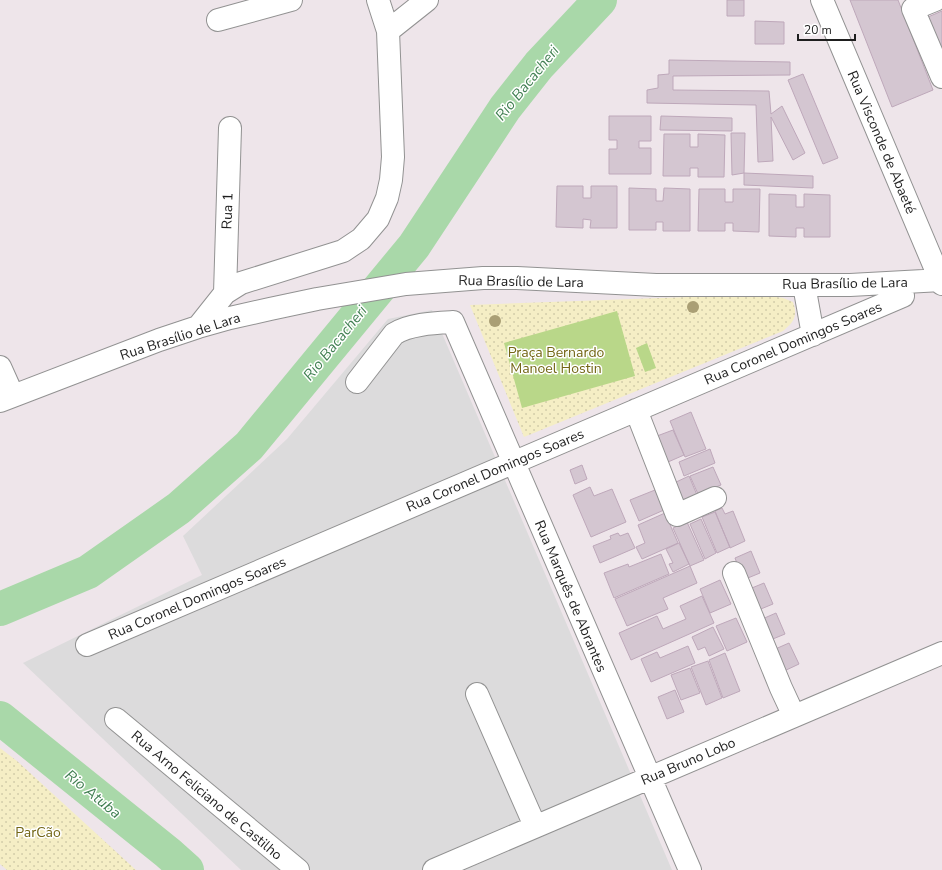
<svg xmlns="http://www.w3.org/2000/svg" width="942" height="870" font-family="'Nunito Sans',sans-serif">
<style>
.residential{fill:#dcdbdc}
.park{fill:url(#park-dots)}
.pitch{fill:#b9d789}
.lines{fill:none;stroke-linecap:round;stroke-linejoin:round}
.river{stroke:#a9d8a9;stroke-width:34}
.building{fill:#d4c6d1;stroke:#bea8ba}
.minor-casing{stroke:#929292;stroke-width:24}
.minor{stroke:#fff;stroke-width:22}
.tree{fill:#aa9f75}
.labels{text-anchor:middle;stroke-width:3;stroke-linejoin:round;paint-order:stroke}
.street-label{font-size:14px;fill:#1e1e1e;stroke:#fff}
.park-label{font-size:14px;fill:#736615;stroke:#fff}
.water-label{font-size:15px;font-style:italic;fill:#428053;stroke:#fff}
</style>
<defs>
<pattern id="park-dots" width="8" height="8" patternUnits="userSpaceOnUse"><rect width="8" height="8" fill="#f5eec5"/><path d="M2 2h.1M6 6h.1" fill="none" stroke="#d2cca9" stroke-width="1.8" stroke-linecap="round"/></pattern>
</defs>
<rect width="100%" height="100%" fill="#eee5ea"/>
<!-- residential -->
<path class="residential" d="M432,310l240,560h-431l-218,-207 179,-88 -19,-39 104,-97 101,-120z"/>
<!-- park -->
<path class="park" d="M744,295l26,1 13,2 10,4c5,14 1,20 -10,29l-259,106 -54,-132z
M0,748l17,13 119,109h-129l-7,-6z"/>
<!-- pitch -->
<path class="pitch" d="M617,311l18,65 -113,32 -18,-65z
M647,343l9,25 -11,4 -9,-24z"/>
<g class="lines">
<!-- river -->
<path class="river" d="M0,609l88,-37 91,-64 70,-62 165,-200 91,-138 34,-43 61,-65
M0,718l168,135 19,17"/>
</g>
<!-- building -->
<path class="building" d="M727,0h17v16h-17z
M850,0h48l35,90 -41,17z
M942,11v38l-14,-32z
M755,21l29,1v22h-29z
M669,60l121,2v13l-117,1v14l96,1 2,23 11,-8 23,47 -12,7 -22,-43 2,44 -15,1 -2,-57 -109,-2v-13l11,-2v-13l11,-1z
M803,74l35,84 -15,6 -35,-84z
M609,116h42v25h-12v7h12v26h-42v-25h8v-9h-8z
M661,116l71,2v13l-72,-1z
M731,133h14l-1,40 -12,2z
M664,134h26v13h8v-13l27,1 -1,42h-26v-9h-8v8h-27z
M744,173l69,3v12l-69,-3z
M557,186h26v12h8v-12h26v42h-27l1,-8 -8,-1v9l-27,-1z
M629,188l27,1v12h7l1,-13 26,1v42h-27v-9h-7v8h-27z
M699,189h26v13h8v-13h27l-1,43 -26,-1v-8h-8v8h-27z
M769,194l27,1v12h8v-13l26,1v42h-26v-9h-8v9l-27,-1z
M691,412l15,37 -21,8 -15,-36z
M673,430l11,25 -16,7 -11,-26z
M710,449l5,14 -31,13 -5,-14z
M582,465l5,14 -12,5 -5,-14z
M713,467l8,18 -23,9 -8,-18z
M689,476l8,19 -15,7 -8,-19z
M590,487l4,9 18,-7 14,33 -35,15 -18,-42z
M655,490l9,20 -25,11 -9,-21z
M722,508l3,6 8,-3 12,30 -15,7 -15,-37z
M715,512l15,35 -13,6 -15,-36z
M665,513l13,30 -36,16 -6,-12 9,-4 -7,-18z
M701,519l15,34 -11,6 -15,-35z
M687,522l17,38 -14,6 -17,-38z
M618,533l2,3 8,-3 7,15 -35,15 -7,-17 18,-7 -1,-3z
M679,543l10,21 -16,8 -4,-8 4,-1 -7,-14z
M751,551l9,22 -17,7 -8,-22z
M661,554l8,20 -55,24 -10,-25 24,-9 1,3z
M690,566l7,17 -34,15 5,11 -41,17 -12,-27z
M720,580l11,24 -21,9 -10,-24z
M764,583l9,21 -17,7 -9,-21z
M702,596l12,27 -83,37 -12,-27 38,-17 6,13 23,-10 -6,-13z
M776,613l9,21 -17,7 -8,-21z
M736,618l11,24 -20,9 -11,-25z
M713,627l11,22 -15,7 -4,-9 -7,3 -6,-13z
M789,643l10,21 -17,8 -9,-22z
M688,646l7,17 -44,19 -10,-23 16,-7 3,6z
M725,653l15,38 -17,7 -14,-38z
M708,661l14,37 -16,7 -15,-38z
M690,668l10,25 -19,7 -10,-25z
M675,690l9,22 -17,7 -9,-22z"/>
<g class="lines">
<!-- minor casing -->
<g class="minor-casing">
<path id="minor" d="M378,0l10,31
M822,0l120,284
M935,0l-22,9 29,68
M218,20l73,-20
M804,285l9,50
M225,293l5,-165
M198,327l27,-34 16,-10 102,-32 18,-12 17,-20 9,-21 4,-18 2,-23 -5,-126 39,-31
M0,367l13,29
M357,382l37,-48c15,-10 41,-11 59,-12l237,548
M0,401l159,-61 39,-13 32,-9 40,-9 47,-10 89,-15 77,-6h34l139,7h194l92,-5
M636,410l41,105 38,-17
M734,573l47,115 13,28
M87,645l816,-349
M477,694l58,132
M116,719l182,151
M434,870l508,-217"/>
</g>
<!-- minor -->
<use href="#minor" class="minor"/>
</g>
<!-- trees -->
<g class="tree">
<circle cx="693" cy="307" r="6"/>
<circle cx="495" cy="321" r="6"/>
</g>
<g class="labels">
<!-- street labels -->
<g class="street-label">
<text transform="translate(882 142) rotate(67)" y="5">Rua Visconde de Abaeté</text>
<text transform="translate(227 211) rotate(-88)" y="5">Rua 1</text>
<text transform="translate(521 281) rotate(1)" y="5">Rua Brasílio de Lara</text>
<text transform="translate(845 283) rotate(-1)" y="5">Rua Brasílio de Lara</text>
<text transform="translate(180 336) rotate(-18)" y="5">Rua Brasílio de Lara</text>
<text transform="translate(793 343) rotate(-23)" y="5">Rua Coronel Domingos Soares</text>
<text transform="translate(495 470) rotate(-23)" y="5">Rua Coronel Domingos Soares</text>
<text transform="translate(571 596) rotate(67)" y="5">Rua Marquês de Abrantes</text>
<text transform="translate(197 598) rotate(-23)" y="5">Rua Coronel Domingos Soares</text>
<text transform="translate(688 761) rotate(-23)" y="5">Rua Bruno Lobo</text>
<text transform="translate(207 795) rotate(40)" y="5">Rua Arno Feliciano de Castilho</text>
</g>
<!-- park labels -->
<g class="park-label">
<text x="556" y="357">Praça Bernardo<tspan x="556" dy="16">Manoel Hostin</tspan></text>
<text x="38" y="837">ParCão</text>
</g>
<!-- water labels -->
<g class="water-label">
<text transform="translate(527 83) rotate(-51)" y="5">Rio Bacacheri</text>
<text transform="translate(335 343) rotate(-51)" y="5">Rio Bacacheri</text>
<text transform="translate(93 794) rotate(39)" y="5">Rio Atuba</text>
</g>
</g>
<!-- scale -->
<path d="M798 34v6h57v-6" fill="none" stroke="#1e1e1e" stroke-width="2"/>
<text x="804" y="34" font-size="12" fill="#1e1e1e" stroke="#ffffff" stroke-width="3" paint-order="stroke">20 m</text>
</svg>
